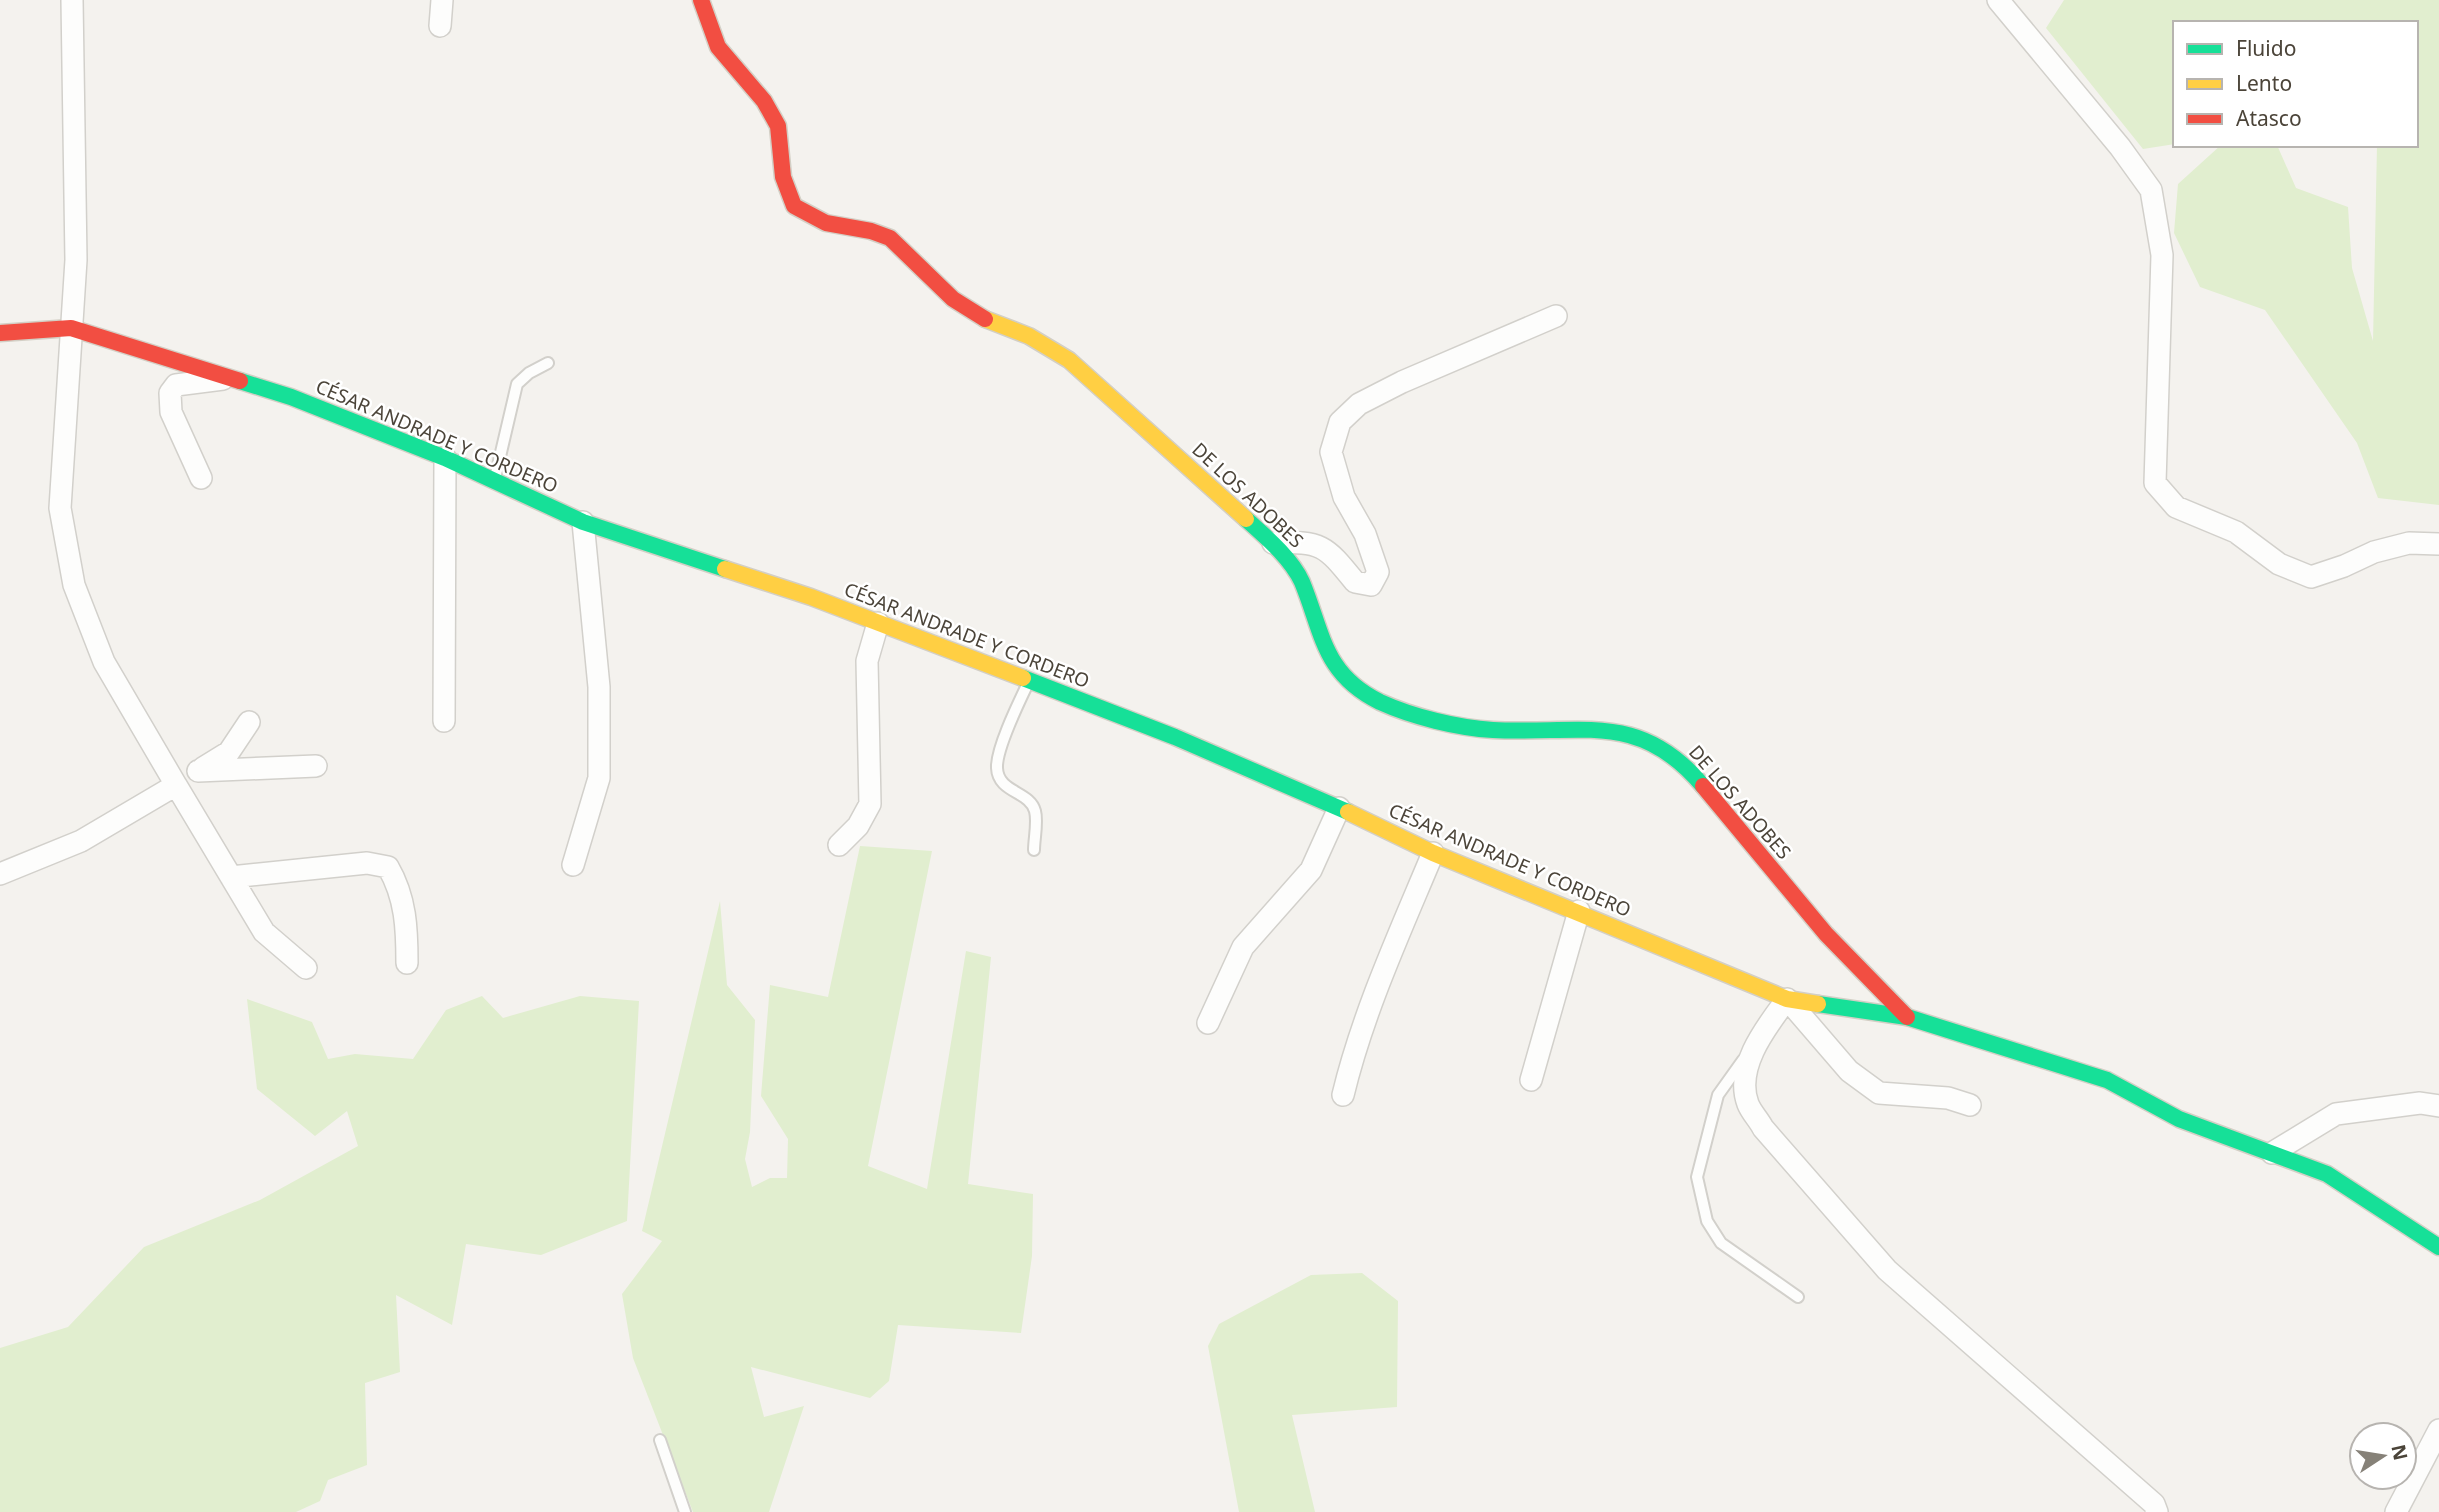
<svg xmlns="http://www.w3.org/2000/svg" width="2439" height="1512" font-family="'Noto Sans',sans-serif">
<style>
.green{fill:#e1eecf}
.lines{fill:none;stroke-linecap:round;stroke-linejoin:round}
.lane-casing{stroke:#d2d0cb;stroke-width:14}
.street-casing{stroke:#d2d0cb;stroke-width:24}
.fast-casing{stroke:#d3cfc5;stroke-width:19}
.slow-casing{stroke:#d3cfc5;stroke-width:19}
.jam-casing{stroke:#d3cfc5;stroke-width:19}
.lane{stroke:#fdfdfc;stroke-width:10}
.street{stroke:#fdfdfc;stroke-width:21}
.fast{stroke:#16e098;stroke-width:16}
.slow{stroke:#ffcf43;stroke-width:16}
.jam{stroke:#f24e42;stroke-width:16}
.labels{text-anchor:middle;stroke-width:5;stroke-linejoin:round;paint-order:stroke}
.street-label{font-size:19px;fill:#4b4439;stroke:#fff}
</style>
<rect width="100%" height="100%" fill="#f4f2ee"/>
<!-- green -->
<path class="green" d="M2064,0h375v505l-61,-7 -21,-55 -92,-133 -65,-23 -26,-54 4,-49 43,-39h56l19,43 52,19 4,61 21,73 4,-196h39v-122h-241v121l-32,5 -97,-121z
M860,846l72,5 -64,315 59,23 39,-238 25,6 -23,227 65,10 -1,62 -11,77 -123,-8 -9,56 -19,17 -119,-31 13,50 40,-11 -35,106h-76l-60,-154 -11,-64 40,-53 -20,-10 78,-330 7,84 28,35 -5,112 -5,27 7,28 18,-9h17l1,-39 -27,-43 9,-111 58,12z
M482,996l21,22 77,-22 59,5 -12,220 -86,34 -75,-11 -14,81 -56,-30 4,77 -35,11 2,82 -39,15 -8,21 -24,11h-296v-164l68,-21 76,-80 116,-47 98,-54 -11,-35 -32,25 -58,-47 -10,-90 65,23 16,37 27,-5 58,5 33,-49z
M1362,1273l36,28 -1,106 -105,8 23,97h-76l-31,-166 11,-22 92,-49z"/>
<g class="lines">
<!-- lane casing -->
<g class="lane-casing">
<path id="lane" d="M495,478l22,-94 12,-11 19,-10
M1029,681c-9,19 -33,67 -32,87 1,25 33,23 38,43 3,11 -1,28 -1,39
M1743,1060l-25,35 -21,82 10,44 14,22 77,54
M660,1440l25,72"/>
</g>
<!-- street casing -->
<g class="street-casing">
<path id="street" d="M1998,0l122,147 31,43 11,65 -7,228 21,24 60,25 43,32 32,13 33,-11 30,-14 35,-9 30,1
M440,26l2,-26
M201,478l-30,-66 -1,-19 6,-8 47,-6
M1273,543c49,-2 52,2 82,39l16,3 7,-13 -13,-38 -21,-37 -13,-45 9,-30 19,-18 43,-22 154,-66
M444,721l1,-263
M203,768l26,-16 20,-30
M198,771l118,-5
M176,785l88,147 42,36
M839,845l19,-19 12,-22 -3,-143 11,-38
M573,865l26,-87v-91l-16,-165
M0,874l81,-33 95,-56 -72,-123 -30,-77 -14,-77 16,-248 -4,-260
M231,877l136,-14 21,4c18,31 19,62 19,96
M1208,1023l35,-76 68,-77 28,-62
M1531,1080l48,-169
M1343,1095c20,-83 57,-163 90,-242
M1970,1105l-22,-7 -69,-5 -30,-22 -62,-72c-20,27 -53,68 -39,105 3,8 11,16 15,24l124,142 267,234 3,8
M2272,1153l64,-39 84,-11 19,3
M2396,1512l43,-82"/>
</g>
<!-- fast casing -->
<g class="fast-casing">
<path id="fast" d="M240,381l51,16 154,61 138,64 142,47
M1246,519c20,18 45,39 56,63 21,51 21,92 78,120 33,15 78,26 113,28 86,5 146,-21 210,56
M1023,678l152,59 173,75
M1818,1004l89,13 200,63 72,39 148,55 112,73"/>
</g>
<!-- slow casing -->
<g class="slow-casing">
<path id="slow" d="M985,319l44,17 40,24 177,159
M725,569l86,28 212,81
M1348,812l85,41 354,146 31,5"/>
</g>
<!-- jam casing -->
<g class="jam-casing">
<path id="jam" d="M701,0l17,47 46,54 14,25 5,51 11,29 32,17 45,8 19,7 63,61 32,20
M0,333l71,-5 169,53
M1703,786l123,148 81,83"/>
</g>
<!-- lane -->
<use href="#lane" class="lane"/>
<!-- street -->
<use href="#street" class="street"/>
<!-- fast -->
<use href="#fast" class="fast"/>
<!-- slow -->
<use href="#slow" class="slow"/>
<!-- jam -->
<use href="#jam" class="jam"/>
</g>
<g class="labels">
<!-- street labels -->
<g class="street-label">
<text transform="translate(437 436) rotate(23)" y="7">CÉSAR ANDRADE Y CORDERO</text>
<text transform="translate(1248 495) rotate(43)" y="7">DE LOS ADOBES</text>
<text transform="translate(967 635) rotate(21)" y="7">CÉSAR ANDRADE Y CORDERO</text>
<text transform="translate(1740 802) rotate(49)" y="7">DE LOS ADOBES</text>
<text transform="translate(1510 860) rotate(23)" y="7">CÉSAR ANDRADE Y CORDERO</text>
</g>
</g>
<!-- legend -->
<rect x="2173" y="21" width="245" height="126" fill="#ffffff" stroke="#b7b4b0" stroke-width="2"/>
<rect x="2187" y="44" width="35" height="10" fill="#16e098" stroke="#b7b4b0" stroke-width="2"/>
<text x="2236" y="56" font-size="21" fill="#4b4439">Fluido</text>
<rect x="2187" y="79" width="35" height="10" fill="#ffcf43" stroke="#b7b4b0" stroke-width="2"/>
<text x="2236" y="91" font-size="21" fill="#4b4439">Lento</text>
<rect x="2187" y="114" width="35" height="10" fill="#f24e42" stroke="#b7b4b0" stroke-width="2"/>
<text x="2236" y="126" font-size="21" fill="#4b4439">Atasco</text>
<!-- north arrow -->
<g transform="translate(2383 1456) rotate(78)"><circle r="33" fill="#ffffff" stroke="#b7b4b0" stroke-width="2"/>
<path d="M0-5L12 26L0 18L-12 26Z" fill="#868178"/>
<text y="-10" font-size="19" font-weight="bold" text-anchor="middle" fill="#4b4439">N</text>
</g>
</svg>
